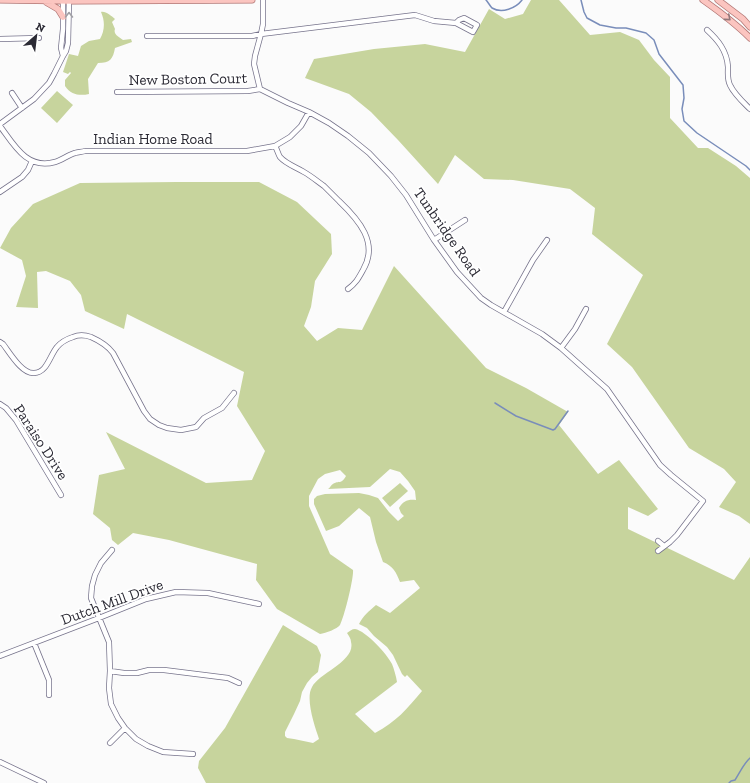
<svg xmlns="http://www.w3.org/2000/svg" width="750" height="783" font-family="'Zilla Slab',serif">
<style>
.green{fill:#c7d49d}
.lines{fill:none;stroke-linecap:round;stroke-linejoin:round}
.stream{stroke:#798dba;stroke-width:1.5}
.minor-casing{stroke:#77748c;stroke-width:6}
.major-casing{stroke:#b17674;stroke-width:7}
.minor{stroke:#fff;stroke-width:4.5}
.major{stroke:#fbc5c0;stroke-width:5.5}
.oneway{stroke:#a09fa4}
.oneway2{stroke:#93787a}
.labels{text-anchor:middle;stroke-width:3.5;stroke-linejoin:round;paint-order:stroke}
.street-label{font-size:15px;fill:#2b2a34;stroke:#fff}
</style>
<rect width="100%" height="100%" fill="#fbfbfb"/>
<!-- green -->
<path class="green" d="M531,0h28l31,35 30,-3 19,8 15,20 16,17v41l28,30h10l28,18 14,12v346l-11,-8 -20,-9 17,-25 -12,-13 -35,-21 -57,-81 -25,-23 36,-69 -51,-41 3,-26 -25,-19 -57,-9 -29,-1 -29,-24 -17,29 -40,-44 -27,-28 -22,-18 -44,-16 9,-19 60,-10 51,-5 40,8 24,-43 16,10 18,-5z
M101,12c5,-1 10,4 14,7l-3,3 3,7c-2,5 4,8 8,11l8,-1 1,3 -17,6c-2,11 -5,15 -17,15l-10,16 1,15c-9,2 -18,1 -24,-8v-6l6,-7 -1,-1 -2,2 -5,-2 6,-18 9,2 3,-10 8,-5 11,-2c5,-9 5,-18 1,-27z
M57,91l16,14 -16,18 -16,-15z
M177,182h82l38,20 34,32 1,20 -17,27 -4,26 -7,19 13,15 21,-13 24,2 32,-64 92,102 40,20 42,24 -9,13 39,49 21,-14 39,49 -10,7 -20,-9v22l106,51 16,-23v226h-544l-8,-15 1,-7 26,-33 58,-103 34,21 4,9 -3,17 -6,5 -5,6 -5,9 -2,9 -6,13 -9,18v4l2,2 7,1 19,4 6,-4c-4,-12 -14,-40 -7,-52 7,-14 44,-26 39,-45 0,-3 -2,-6 -4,-9 3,-2 5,-4 8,-4 11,2 32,25 37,35 2,5 4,12 5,18l-42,32 20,19c21,-11 32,-24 47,-42l-15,-16 -2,2 -3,-3 -9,-19 -6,-8 -13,-11 -7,-8 -8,-4c4,-8 10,-13 17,-19l14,8 30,-25 -6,-8 -14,2c-4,-10 -7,-16 -17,-20l-7,-20 -6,-25 -11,-9 -20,18 -13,5 -12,-27v-5l3,-3 8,-2 34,-1 10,2 9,3 11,14 9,9 6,-5 -3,-3 -2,-5c4,-7 9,-9 17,-8l-1,-9 -7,-10 -8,-9 -10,-3 -20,18 -42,2c1,0 4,-5 5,-5 6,-4 8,1 13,-8l-6,-6 -15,4 -7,5 -9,17v10l21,48 23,16c1,8 -9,48 -13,55 -3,4 -14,8 -20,9l-43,-25 -21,-29 1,-16 -88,-24 -36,-7 -15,12 -6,-5 -2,-12 -17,-14 6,-39 26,-6 -19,-37 100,51 46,-3 13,-29 -28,-45 7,-34 -117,-58 -3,15 -39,-18 -4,-16 -11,-14 -24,-10 -9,1 1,36 -22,-1 10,-31 -4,-16 -22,-12 11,-20 22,-24 47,-21z
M400,483l8,8 -18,16 -8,-9z"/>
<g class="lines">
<!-- stream -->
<path class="stream" d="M486,0c2,2 4,6 6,8 10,6 24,0 30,-8
M581,0l3,12 3,6 13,7 16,3h10l20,5 8,7 5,14 24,31 1,13 -2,11 2,12 13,12 49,33 4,4
M495,403l21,13 37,14 2,-1 13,-18
M729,783l2,-2 4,-1c4,-6 9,-17 15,-22"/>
<!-- minor casing -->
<g class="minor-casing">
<path id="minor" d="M263,0v24l-2,10 -6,22 -1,8 6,25 28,14 21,9 20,11 19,13 21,17 22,23 15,19 28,45 23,32 24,26 10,7 51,29 19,14 46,41 53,76 11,10 32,26 -26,34 -7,7 -12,9
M707,30c11,10 20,21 21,37 0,6 -1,12 2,18 4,9 13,17 20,24
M147,36h105l9,-2 154,-19 19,6 22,2 17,9 4,-7 -13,-7 -5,2 -3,3
M0,39l39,-1
M63,56l-2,-8 2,-19v-29
M117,92l131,-1 12,-2
M12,93l10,15
M0,124l34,-25 15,-16 5,-9 9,-18 3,-5 2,-8 1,-43
M0,126c14,19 27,44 55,36 7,-2 13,-7 20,-9 3,-1 7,-1 10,-2h162l28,-5 15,-9 11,-11 8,-14
M275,146c2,3 3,8 5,11 6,7 16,10 24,15 7,4 13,9 20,14 5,5 10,10 15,15 20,19 40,42 24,69 -5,9 -7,13 -15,19
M0,192l22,-15 6,-7 4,-9
M434,240l31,-20
M504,312l29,-52 14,-20
M0,342l3,2c7,9 19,30 31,29 13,0 16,-18 23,-26 4,-5 10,-8 16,-10 5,-2 12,-2 18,0 9,4 16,8 22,16l31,58 6,8 9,6 8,3 14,2 15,-3 8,-9 18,-10 12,-15
M561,348l14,-19 11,-20
M0,404l6,4 10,12 45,75
M658,541l6,5
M112,550l-11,13 -6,12 -3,11 -1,12 18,44 1,29 -1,17 2,16 7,14 7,10 11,11 12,7 15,6 30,2
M34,643l15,37v15
M0,656l99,-38 47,-19 30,-7 32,1 51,11
M110,671l14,2h13l12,-3h15l64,8 11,5
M110,743l15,-15
M0,762l44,21"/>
</g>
<!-- major casing -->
<g class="major-casing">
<path id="major" d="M0,0l73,1 179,-1
M703,0c17,12 33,24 47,38
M718,0l25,19 7,8
M46,2l12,7 5,8"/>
</g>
<!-- minor -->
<use href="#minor" class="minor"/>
<!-- major -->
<use href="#major" class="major"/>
</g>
<!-- one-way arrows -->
<defs><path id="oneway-chevron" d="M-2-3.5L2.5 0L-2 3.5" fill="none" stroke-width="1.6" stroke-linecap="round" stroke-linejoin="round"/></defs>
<use class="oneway" href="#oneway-chevron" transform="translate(69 15) rotate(-90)"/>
<use class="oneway2" href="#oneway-chevron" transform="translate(728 18) rotate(40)"/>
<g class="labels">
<!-- street labels -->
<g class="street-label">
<text transform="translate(188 79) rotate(-1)" y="5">New Boston Court</text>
<text x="153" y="144">Indian Home Road</text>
<text transform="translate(447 232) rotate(55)" y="5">Tunbridge Road</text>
<text transform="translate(41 442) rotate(57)" y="5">Paraiso Drive</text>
<text transform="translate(112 602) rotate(-20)" y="5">Dutch Mill Drive</text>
</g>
</g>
<!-- north arrow -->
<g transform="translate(36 36) rotate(28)" stroke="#ffffff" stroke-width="3" paint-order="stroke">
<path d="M0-3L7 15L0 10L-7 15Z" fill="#2b2a34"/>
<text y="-6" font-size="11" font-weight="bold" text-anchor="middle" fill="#2b2a34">N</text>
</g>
</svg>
